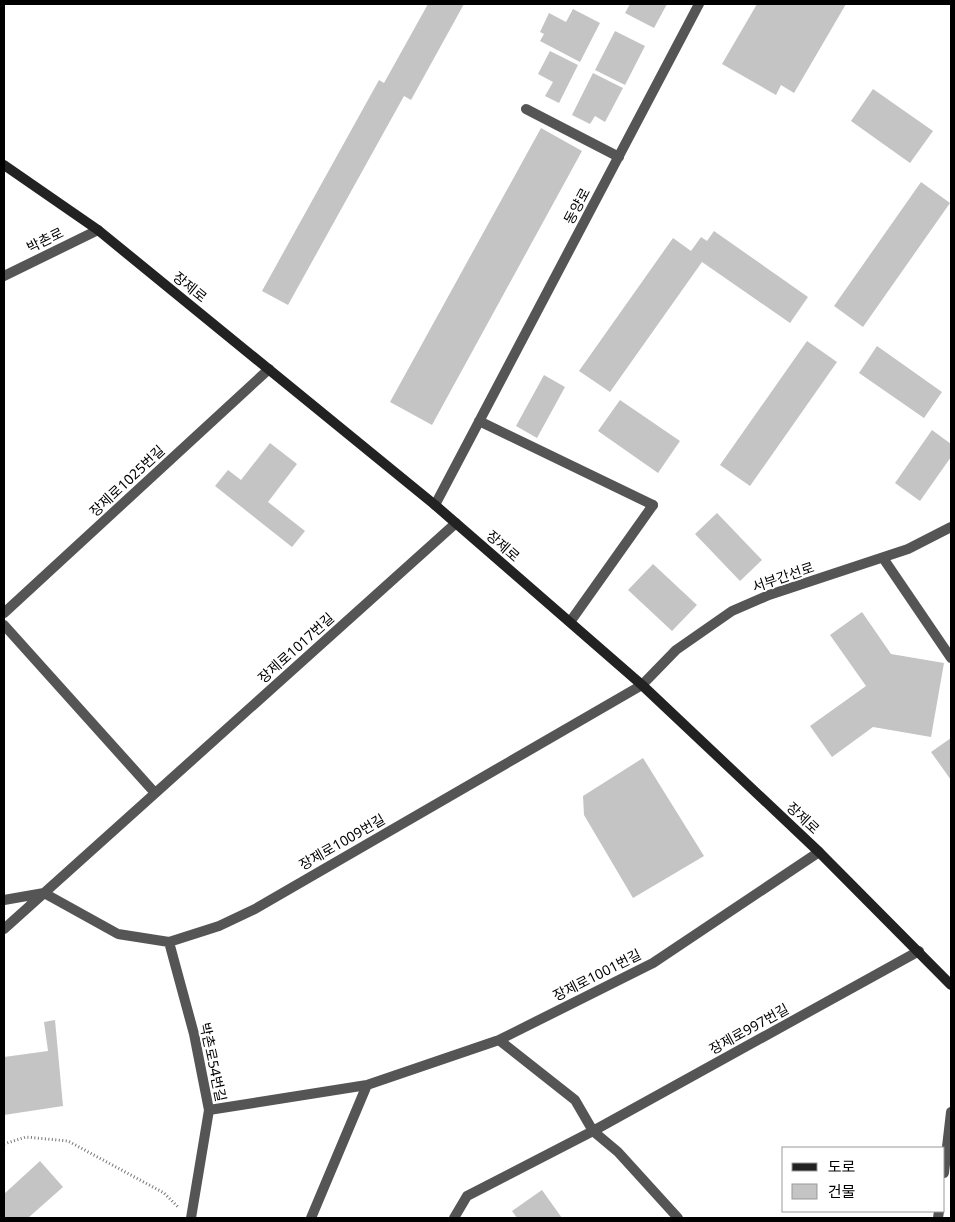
<svg xmlns="http://www.w3.org/2000/svg" width="955" height="1222" font-family="'Noto Sans','Noto Sans KR',sans-serif">
<style>
.building{fill:#c4c4c4}
.lines{fill:none;stroke-linecap:round;stroke-linejoin:round}
.path{stroke:#777;stroke-width:3;stroke-dasharray:1 2.5;stroke-linecap:butt}
.service{stroke:#555;stroke-width:10}
.minor{stroke:#555;stroke-width:10}
.secondary{stroke:#222;stroke-width:10}
.labels{text-anchor:middle;stroke-width:4;stroke-linejoin:round;paint-order:stroke}
.street-label{font-size:14px;fill:#000;stroke:#fff}
</style>
<rect width="100%" height="100%" fill="#fff"/>
<!-- building -->
<path class="building" d="M428,4h36l-53,96 -7,-4 -116,209 -26,-14 117,-211 5,3z
M630,4h37l-13,24 -29,-15z
M757,4h89l-52,89 -13,-8 -5,10 -54,-31z
M573,9l27,14 -20,39 -40,-21 4,-7 -4,-2 9,-19 17,9z
M615,31l30,15 -20,39 -30,-15z
M550,51l28,14 -19,38 -14,-7 8,-14 -15,-8z
M593,73l30,15 -18,34 -10,-6 -5,8 -18,-9z
M873,89l60,42 -23,32 -59,-42z
M541,128l41,23 -150,274 -42,-23z
M921,182l29,21 -87,124 -29,-21z
M714,231l94,66 -18,26 -88,-61 -92,130 -31,-21 94,-133 18,13 10,-14 6,4z
M807,341l30,21 -87,124 -30,-21z
M877,346l65,46 -18,26 -65,-45z
M544,375l21,12 -28,51 -21,-12z
M620,400l60,41 -22,32 -60,-42z
M932,430l19,14v13l-31,44 -25,-18z
M270,443l27,21 -29,38 37,29 -13,16 -77,-61 13,-16 13,10z
M717,513l45,47 -22,21 -45,-47z
M653,564l44,41 -25,26 -44,-41z
M862,612l29,42 53,9 -13,74 -58,-10 -41,30 -22,-31 56,-40 -36,-51z
M951,738v42l-20,-28z
M643,758l61,98 -71,42 -49,-83 -1,-19z
M55,1020l8,86 -59,9v-58l44,-6 -4,-29z
M40,1161l23,26 -35,31h-24v-24z
M542,1190l20,28h-45l-5,-7z"/>
<g class="lines">
<!-- path -->
<path class="path" d="M4,1144l22,-7 42,4 96,52 14,14"/>
<!-- service -->
<path class="service" d="M526,109l93,48
M883,558l68,100
M570,622l83,-117"/>
<!-- minor -->
<path class="minor" d="M4,276l94,-46
M479,421l174,84
M435,505l264,-501
M4,613l265,-244
M4,625l151,168
M4,900l40,-7 74,41 51,8 50,-16 36,-17 387,-224 34,-35 56,-39 37,-16 139,-46 43,-22
M4,929l452,-406
M169,942l25,92 15,76 -18,108
M499,1040l76,60 18,31 25,21 60,66
M209,1110l158,-25 132,-45 154,-77 166,-111
M944,1173l7,-61
M311,1218l56,-133
M454,1218l13,-22 126,-65 326,-180
M938,1218l1,-7"/>
<!-- secondary -->
<path class="secondary" d="M4,165l94,65 337,275 207,180 177,167 132,133"/>
</g>
<g class="labels">
<!-- street labels -->
<g class="street-label">
<text transform="translate(577 206) rotate(-62)" y="5">동양로</text>
<text transform="translate(45 240) rotate(-26)" y="5">박촌로</text>
<text transform="translate(190 287) rotate(39)" y="5">장제로</text>
<text transform="translate(127 481) rotate(-43)" y="5">장제로1025번길</text>
<text transform="translate(503 546) rotate(41)" y="5">장제로</text>
<text transform="translate(783 577) rotate(-19)" y="5">서부간선로</text>
<text transform="translate(296 648) rotate(-42)" y="5">장제로1017번길</text>
<text transform="translate(803 818) rotate(43)" y="5">장제로</text>
<text transform="translate(342 842) rotate(-30)" y="5">장제로1009번길</text>
<text transform="translate(597 975) rotate(-27)" y="5">장제로1001번길</text>
<text transform="translate(749 1029) rotate(-29)" y="5">장제로997번길</text>
<text transform="translate(213 1062) rotate(78)" y="5">박촌로54번길</text>
</g>
</g>
<!-- border -->
<rect width="955" height="1222" fill="none" stroke="#000000" stroke-width="10"/>
<!-- legend -->
<rect x="782" y="1147" width="162" height="65" fill="#ffffff" stroke="#999999"/>
<rect x="792" y="1163" width="25" height="8" fill="#222222" stroke="#999999"/>
<text x="828" y="1172" font-size="15" fill="#000000">도로</text>
<rect x="792" y="1184" width="25" height="15" fill="#c4c4c4" stroke="#999999"/>
<text x="828" y="1197" font-size="15" fill="#000000">건물</text>
</svg>
